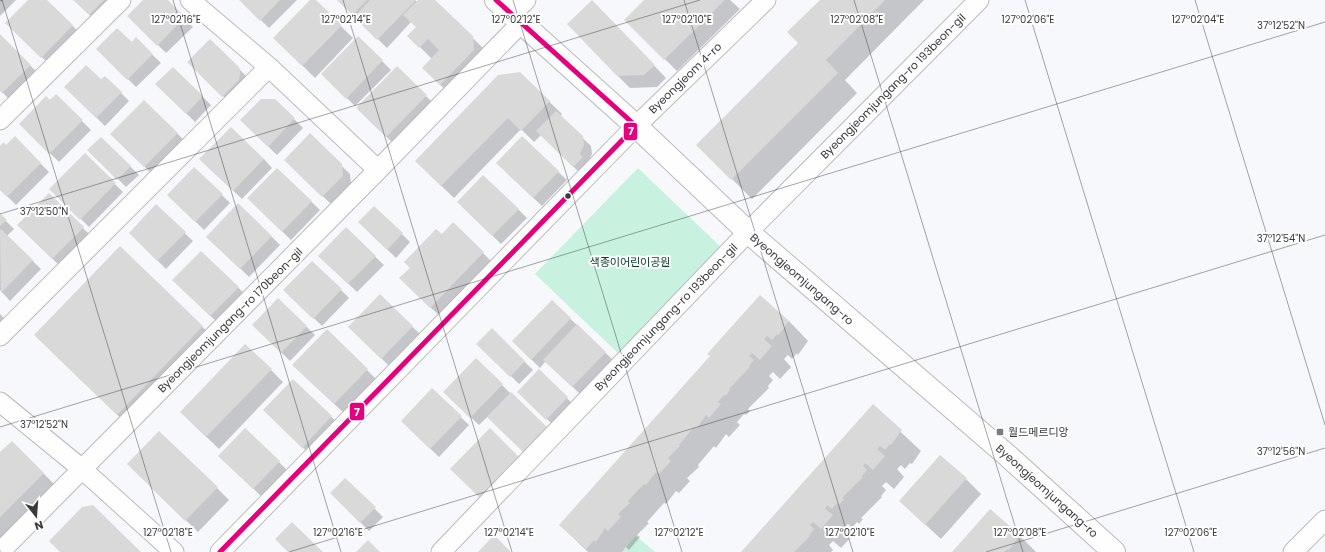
<svg xmlns="http://www.w3.org/2000/svg" width="1325" height="552" font-family="Poppins,'Noto Sans KR',sans-serif">
<style>
.green{fill:#c8f2df}
.shadow{fill:#0003}
.building{fill:#d9d9d9}
.lines{fill:none;stroke-linecap:round;stroke-linejoin:round}
.minor-casing{stroke:#bababd;stroke-width:21}
.tertiary-casing{stroke:#bababd;stroke-width:24}
.minor{stroke:#fefeff;stroke-width:19}
.tertiary{stroke:#fefeff;stroke-width:22}
.bus-1-casing{stroke:#fff;stroke-width:8}
.bus-1{stroke:#e5007d;stroke-width:5}
.ticks{fill:none;stroke:#393a3d;stroke-width:1;stroke-opacity:0.45}
.bus-dot{fill:#393a3d;stroke:#fff;stroke-width:1.5}
.poi-dot{fill:#7c7c80;stroke:#fff;stroke-width:1.5}
.labels{text-anchor:middle;stroke-width:4;stroke-linejoin:round;paint-order:stroke}
.street-label{font-size:11px;fill:#393a3d;stroke:#fff}
.park-label{font-size:11px;fill:#093b27;stroke:#fff}
.poi-label{font-size:11px;fill:#393a3d;stroke:#fff;text-anchor:start}
.ticks-label{font-size:10px;text-anchor:middle;fill:#393a3d;stroke:#fff;stroke-width:4;stroke-linejoin:round;paint-order:stroke}
.line-badge{stroke:#fff;stroke-width:1.5}
.badge-label{font-size:11px;text-anchor:middle;font-weight:bold;fill:#fff}
</style>
<rect width="100%" height="100%" fill="#f7f8fc"/>
<!-- green -->
<path class="green" d="M638,168l86,82 -103,106 -86,-82z
M636,536l19,16h-33z"/>
<!-- shadow -->
<path class="shadow" d="M0,0h16l-16,16z
M30,0h16l39,38 -31,31 -47,-46z
M74,0h55l-27,27z
M147,0h19l27,27 -27,26 -37,-37z
M240,0h57l-28,28z
M312,0h2l39,38 -38,40 -28,-28z
M338,0h77l2,2 2,-2h15l51,50 -32,47 -18,-17 -3,-21 -23,-23 8,-9 -6,-5 -24,26z
M645,0h85l10,9 -63,62 -52,-51z
M821,0h103l-79,80 12,13 -105,106 -54,-54 101,-102z
M604,13l62,65 -9,9 -27,1 -12,-12z
M0,36l39,38 -28,27 -11,-11z
M358,37l33,33 -36,36 -33,-32z
M136,39l25,24 -25,24 -39,-38 35,-6z
M210,40l37,37 -16,27 -43,-42z
M397,67l41,41 -40,40 -29,-28z
M173,68l38,37 -16,17 -38,-38z
M520,73l42,41 -2,2 31,30 1,8 -10,21 -41,-40 -7,7 -13,-13 -67,69 -26,-25z
M105,77l24,24 -24,25 -40,-39 36,-6z
M56,95l35,35 -32,32 -39,-38z
M275,100l28,28 -26,27 -36,-35z
M144,101l46,45 -33,33 -45,-45z
M310,135l40,39 1,10 -20,20 -37,-35z
M15,138l34,34 -33,33 -16,-16v-42l6,-1z
M101,138l38,37 -13,12 -37,-37z
M522,138l45,42 -25,26 -36,-34z
M85,155l38,37 -34,35 -38,-38z
M264,159l8,9 -30,31 -33,-31z
M194,168l36,35 -26,27 -36,-35z
M277,169l43,41 -29,30 -43,-42z
M49,194l46,46 -30,31 -47,-46z
M458,202l60,7 9,9 -26,26z
M156,206l37,35 -27,28 -36,-36z
M374,207l36,35 -14,16 -37,-36z
M0,215l14,14 -7,7 34,33 -31,32 -10,-11z
M346,229l38,36 -27,27 -29,-28z
M271,236l9,9 -31,32 -33,-32z
M442,236l41,17 12,12 -52,54 -30,-28z
M120,247l98,95 -85,88 -82,-79z
M238,287l8,9 -27,28 -37,-35z
M285,290h56l8,8 -27,28z
M380,296l41,39 -31,32 -40,-40z
M278,299l37,36 -25,26 -37,-36z
M552,301l62,60 -33,34 -35,-34 -6,7 -27,-27z
M0,314l11,11 -11,12z
M789,321l19,20 -10,14 -1,-2 -5,6 -4,-4 -4,4 7,8 -11,12 -7,-7 -4,4 4,4 -5,6 1,2 -21,21 2,2 -4,4 -2,-1 -7,8 3,3 -11,12 -3,-3 -10,14 -2,-2 -16,19 1,2 -12,11 3,3 -11,12 -3,-2 -10,13 -2,-1 -17,19 2,1 -12,12 3,2 -11,13 -3,-3 -4,5h-34l-28,-27 151,-169z
M492,330l41,40 -14,14 -41,-40z
M476,359l35,35 -32,31 -35,-33z
M271,370l12,12 -64,67 -26,-25z
M367,370l12,12 -32,34 -41,-39z
M539,371l36,35 -20,21 -36,-35z
M293,380l51,49 -29,30 -39,-37z
M432,389l37,36 -30,32 -37,-36z
M873,406l48,45 -9,13 -2,-1 -5,6 -4,-4 -4,4 7,8 -10,12 -8,-7 -4,4 4,4 -5,6 1,1 -21,21 2,1 -4,5 -2,-2 -5,6 -4,-4 -4,4 8,8 -11,12 -8,-7 -4,4 4,5 -2,2h-88z
M245,429l43,42 -26,26 -42,-41z
M12,442l44,44 -56,56v-88z
M140,476l77,12 12,12 -31,32z
M345,479l38,38 -14,14 -38,-38z
M966,479l15,15 -40,45 -41,-38z
M991,510l29,26 16,16h-82z"/>
<!-- building -->
<path class="building" d="M28,0h19l26,25 -32,33 -36,-35z
M73,0h31l-15,15z
M143,0h25l17,17 -28,29 -30,-30z
M239,0h41l-20,21z
M310,0h6l26,25 -40,41 -29,-28z
M337,0h30l-15,15z
M370,0h46l-39,40 -23,-23z
M418,0h17l38,36 1,14 -34,35 -18,-17 17,-18 -11,-11 -9,9 -12,-12 9,-9 -13,-12z
M592,0l63,65 -11,10 -27,1 -50,-52z
M644,0h81l-61,60 -40,-40z
M820,0h65l-59,60 12,13 -107,107 -35,-35 102,-102 -11,-11z
M117,28l15,14 4,-5 17,17 -26,26 -31,-31z
M0,34l31,31 -29,28 -2,-2z
M358,36l25,24 -37,39 -25,-25z
M210,39l29,28 1,6 -1,7 -17,17 -35,-35z
M86,65l15,14 4,-3 17,16 -26,26 -32,-31z
M397,66l30,29 -41,42 -30,-29z
M173,67l30,29 -17,18 -31,-30z
M520,72l30,29 -29,30 -13,-13 -67,68 -26,-25 83,-86z
M56,94l27,26 -34,34 -30,-30 27,-28 4,4z
M261,99h14l20,19 -27,29 -28,-27z
M144,100l34,33 -34,34 -34,-33z
M556,111l27,25 1,9 -4,9 3,3 -10,10 -37,-36z
M231,127l33,32 -31,32 -34,-32z
M310,133l32,31 1,12 -21,21 -38,-37z
M15,136l26,27 -34,34 -7,-7v-44l4,-4 2,3z
M522,136l37,35 -26,27 -37,-35z
M101,137l30,29 -14,14 -30,-30z
M85,153l31,30 -36,37 -31,-31z
M194,167l29,27 -28,28 -28,-27z
M277,168l35,33 -30,31 -35,-34z
M483,175l36,34 -27,27 -35,-34z
M49,193l35,34 -32,32 -35,-34z
M238,203l34,33 -32,33 -34,-32z
M156,204l30,28 -29,29 -28,-28z
M374,206l29,27 -16,17 -29,-28z
M0,213l7,7 -7,6z
M453,222l31,30 -54,56 -31,-30 11,-10 -6,-6 32,-33 6,5z
M346,227l30,29 -28,28 -30,-28z
M1,229l32,31 -32,33 -1,-63z
M120,246l83,80 -86,89 -83,-80z
M201,251l38,36 -29,29 -38,-36z
M312,261l30,28 -29,30 -30,-29z
M380,294l33,32 -32,33 -33,-32z
M760,295l29,26 -11,15 -1,-2 -5,6 -5,-4 -3,3 8,7 -12,14 -8,-7 -3,3 5,4 -5,6 1,1 -21,22 1,1 -4,6 -2,-1 -6,7 3,2 -12,14 -3,-3 -10,14 -2,-2 -15,18 1,1 -12,12 3,3 -12,13 -3,-2 -10,13 -2,-1 -16,17 2,2 -12,11 3,3 -13,14 -3,-3 -9,14 -2,-2 -8,9 -27,-24 151,-169 -3,-2z
M278,298l29,28 -26,27 -29,-28z
M552,300l19,18 -40,42 -19,-19z
M577,324l29,28 -34,35 -29,-27z
M492,328l33,33 -15,16 -34,-33z
M327,329l41,40 -34,35 -42,-39z
M245,344l27,25 -66,68 -26,-25z
M476,358l27,26 -33,34 -27,-26z
M539,369l29,28 -22,23 -29,-28z
M293,379l39,37 -30,32 -39,-38z
M432,388l30,28 -32,33 -29,-28z
M511,392l37,36 -24,25 -37,-36z
M873,404l29,26 -11,15 -1,-1 -5,6 -5,-4 -3,3 8,7 -12,14 -8,-7 -2,3 4,4 -5,6 1,1 -21,21 2,1 -5,6 -2,-2 -5,6 -5,-4 -2,4 8,6 -12,14 -8,-7 -3,3 4,4 -5,6 1,1 -16,16h-53z
M245,428l35,33 -27,28 -35,-33z
M490,428l30,30 -39,41 -31,-30z
M159,431l59,56 -33,34 -58,-57z
M12,441l32,32 -44,44v-65z
M940,455l27,23 -42,47 -26,-24z
M345,478l31,29 -16,16 -30,-30z
M93,505l48,47h-81l-11,-11 33,-34z
M990,509l30,26 -11,15 -1,-1 -4,3h-52z
M292,522l31,30h-35l-13,-13z
M494,535l17,17h-33z
M368,540l12,12h-24z"/>
<g class="lines">
<!-- minor casing -->
<g class="minor-casing">
<path id="minor" d="M190,0l79,67 109,103
M512,14l14,-14
M0,120l121,-120
M0,336l269,-269
M0,402l82,67 92,83
M0,552l378,-382 143,-147
M220,552l416,-426 130,-126
M441,552l307,-320 231,-232
M1293,552l32,-32"/>
</g>
<!-- tertiary casing -->
<g class="tertiary-casing">
<path id="tertiary" d="M496,0l140,126 112,106 260,224 106,96"/>
</g>
<!-- minor -->
<use href="#minor" class="minor"/>
<!-- tertiary -->
<use href="#tertiary" class="tertiary"/>
<!-- bus-1 casing -->
<g class="bus-1-casing">
<path id="bus-1" d="M220,552l416,-426 -140,-126"/>
</g>
<!-- bus-1 -->
<use href="#bus-1" class="bus-1"/>
</g>
<!-- ticks -->
<path class="ticks" d="M2,0l169,552M173,0l168,552M343,0l169,552M513,0l169,552M684,0l169,552M854,0l169,552M1025,0l169,552M1195,0l130,425M0,1l3,-1M0,214l700,-214M0,427l1325,-405M0,550v2M289,552l1036,-317M986,552l339,-104"/>
<!-- markers -->
<circle class="bus-dot" cx="568" cy="196" r="3.5"/>
<rect class="poi-dot" x="996" y="428" width="8" height="8" rx="2"/>
<g class="labels">
<!-- street labels -->
<g class="street-label">
<text transform="translate(685 78) rotate(-44)" y="4">Byeongjeom 4-ro</text>
<text transform="translate(893 86) rotate(-45)" y="4">Byeongjeomjungang-ro 193beon-gil</text>
<text transform="translate(802 279) rotate(41)" y="4">Byeongjeomjungang-ro</text>
<text transform="translate(666 317) rotate(-46)" y="4">Byeongjeomjungang-ro 193beon-gil</text>
<text transform="translate(230 320) rotate(-45)" y="4">Byeongjeomjungang-ro 170beon-gil</text>
<text transform="translate(1047 491) rotate(42)" y="4">Byeongjeomjungang-ro</text>
</g>
<!-- park labels -->
<g class="park-label">
<text x="630" y="266">색종이어린이공원</text>
</g>
<!-- poi labels -->
<g class="poi-label">
<text x="1008" y="436">월드메르디앙</text>
</g>
</g>
<g class="ticks-label">
<text x="176" y="23">127°02'16"E</text>
<text x="346" y="23">127°02'14"E</text>
<text x="516" y="23">127°02'12"E</text>
<text x="687" y="23">127°02'10"E</text>
<text x="857" y="23">127°02'08"E</text>
<text x="1028" y="23">127°02'06"E</text>
<text x="1198" y="23">127°02'04"E</text>
<text x="1281" y="29">37°12'52"N</text>
<text x="44" y="215">37°12'50"N</text>
<text x="1281" y="242">37°12'54"N</text>
<text x="44" y="428">37°12'52"N</text>
<text x="1281" y="455">37°12'56"N</text>
<text x="168" y="536">127°02'18"E</text>
<text x="338" y="536">127°02'16"E</text>
<text x="509" y="536">127°02'14"E</text>
<text x="679" y="536">127°02'12"E</text>
<text x="850" y="536">127°02'10"E</text>
<text x="1020" y="536">127°02'08"E</text>
<text x="1191" y="536">127°02'06"E</text>
</g>
<g class="line-badge">
<rect x="623" y="122" width="15" height="19" rx="4" fill="#e5007d"/>
<rect x="349" y="402" width="16" height="19" rx="4" fill="#e5007d"/>
</g>
<g class="badge-label">
<text x="631" y="135">7</text>
<text x="357" y="416">7</text>
</g>
<!-- north arrow -->
<g transform="translate(36 516) rotate(163)" stroke="#ffffff" stroke-width="3" paint-order="stroke">
<path d="M0-3L7 15L0 10L-7 15Z" fill="#393a3d"/>
<text y="-6" font-size="11" font-weight="bold" text-anchor="middle" fill="#393a3d">N</text>
</g>
</svg>
